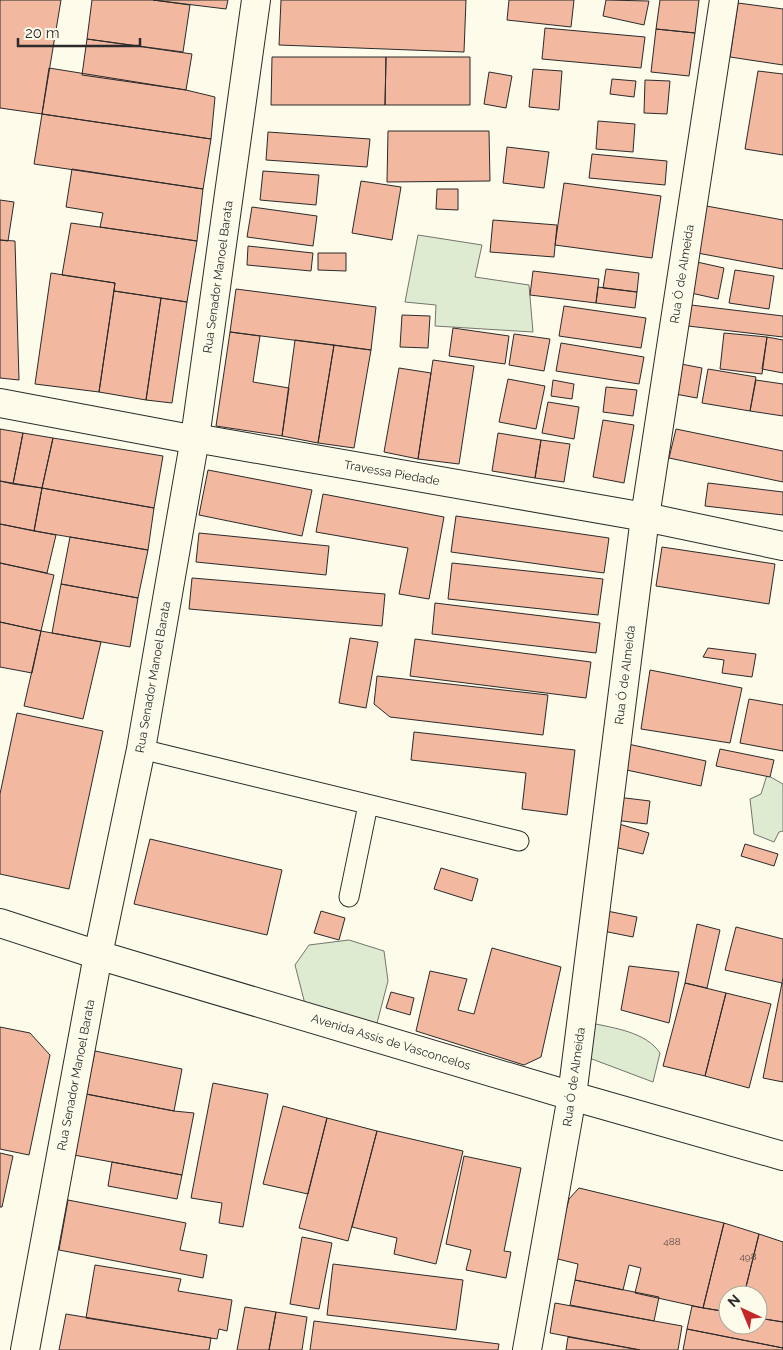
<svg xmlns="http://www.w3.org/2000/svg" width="783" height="1350" font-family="Raleway,sans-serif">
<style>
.green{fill:#deebd1;stroke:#74746e}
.building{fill:#f2b8a0;stroke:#2b2b2b}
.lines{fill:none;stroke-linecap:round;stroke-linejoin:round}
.service-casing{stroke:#2b2b2b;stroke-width:21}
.minor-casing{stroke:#2b2b2b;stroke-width:30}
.secondary-casing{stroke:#2b2b2b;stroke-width:30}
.primary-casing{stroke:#2b2b2b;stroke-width:30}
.service{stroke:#fdfbea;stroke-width:19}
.minor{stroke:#fdfbea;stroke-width:28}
.secondary{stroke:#fdfbea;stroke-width:28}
.primary{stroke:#fdfbea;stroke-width:28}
.labels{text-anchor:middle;stroke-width:4;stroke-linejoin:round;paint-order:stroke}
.number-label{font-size:10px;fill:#5d4e48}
.street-label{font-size:12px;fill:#2b2b2b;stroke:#fdfbea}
</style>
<rect width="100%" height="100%" fill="#fdfbea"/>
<!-- green -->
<path class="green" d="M418,235l64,10 -7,32 54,8 4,47 -98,-6 1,-21 -31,-3z
M767,775l16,9v47l-4,1 -5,10 -20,-8 -4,-35 11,-5z
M349,940l35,11 4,30 -12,46 -70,-19 -11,-43 14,-20z
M591,1023c23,5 55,9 69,30l-7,29 -69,-26z"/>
<!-- building -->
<path class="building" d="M0,0h61l-19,114 -42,-6z
M92,0h61l37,5 -7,47 -96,-13z
M153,0h75l-2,9z
M281,0h185l-2,52 -185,-7z
M509,0h65l-3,27 -64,-7z
M606,0l43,1 -5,24 -41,-9z
M660,0h39l-4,33 -39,-4z
M738,3l45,6v56l-53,-8z
M545,28l100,9 -4,31 -99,-9z
M656,29l39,4 -6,43 -38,-4z
M87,39l105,15 -6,36 -104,-15z
M272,57h114l-1,48h-114z
M386,57h84v48h-85z
M49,68l137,22 29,7 -4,42 -169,-25z
M533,69l29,2 -3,39 -30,-3z
M758,71l25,3v81l-38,-6z
M489,72l23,4 -6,32 -22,-4z
M612,79l24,2 -2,16 -24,-3z
M645,80l25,1 -3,33 -23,-1z
M42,114l169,25 -8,50 -169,-25z
M598,121l37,3 -2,28 -37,-3z
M388,131h101l1,50 -103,1z
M268,132l102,7 -3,28 -101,-7z
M507,147l42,5 -5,36 -41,-5z
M592,154l75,7 -2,24 -76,-7z
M72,169l131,20 -6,52 -97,-14 3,-14 -37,-6z
M263,171l56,4 -3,30 -56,-5z
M361,181l40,6 -9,53 -40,-7z
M564,183l97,13 -9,62 -97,-13z
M437,189h21v21l-22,-1z
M0,200l14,2 -6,39 -8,-1z
M701,205l82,15v49l-91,-17z
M252,207l65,9 -4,30 -66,-9z
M493,220l64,5 -3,32 -64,-5z
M71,223l126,18 -10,61 -73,-11 1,-8 -53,-8z
M0,240l15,1 4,139 -19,-2z
M248,246l65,7 -2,18 -64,-6z
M318,253h28v18l-28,-1z
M697,262l27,6 -6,31 -27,-6z
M606,269l33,4 -2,19 -34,-4z
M735,270l39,6 -5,33 -40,-6z
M533,271l66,8 -3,24 -66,-8z
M51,273l64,10 -16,109 -64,-8z
M598,287l39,5 -2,16 -39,-5z
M236,289l140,18 -5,43 -141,-18z
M114,291l47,7 -15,102 -47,-8z
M161,298l26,4 -15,101 -26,-3z
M691,305l92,11v21l-95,-11z
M564,306l82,12 -5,30 -82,-12z
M402,315l28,1 -2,32 -28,-1z
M453,328l56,8 -4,28 -56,-8z
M230,332l30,4 -7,46 36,6 -7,48 -66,-10z
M724,333l43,4 -5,37 -42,-5z
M514,334l36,5 -6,32 -35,-6z
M767,337l16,3v33l-21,-4z
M295,340l39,5 -16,98 -36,-7z
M561,343l83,14 -5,27 -83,-13z
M334,345l37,5 -17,98 -36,-5z
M433,360l41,6 -15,98 -41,-5z
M681,364l21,4 -5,30 -22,-4z
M399,368l32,5 -13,86 -34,-7z
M708,369l48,8 -6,34 -48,-8z
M508,379l37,7 -9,43 -37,-7z
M553,380l21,4 -2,15 -21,-3z
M756,380l27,4v32l-33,-5z
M606,387l31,3 -4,26 -30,-4z
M548,402l31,5 -5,32 -32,-6z
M603,420l31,5 -10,58 -31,-6z
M0,429l23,4 -10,51 -13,-3z
M676,429l107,22v31l-114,-24z
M23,433l30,5 -11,50 -29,-4z
M498,433l43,7 -6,38 -43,-7z
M53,438l110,18 -9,52 -112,-20z
M541,440l29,4 -6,38 -29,-4z
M208,470l104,20 -10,46 -103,-21z
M0,481l42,7 -8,43 -34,-7z
M708,483l75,9v23l-78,-9z
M42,488l112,20 -6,42 -114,-19z
M323,494l121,23 -15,82 -30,-5 9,-46 -92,-16z
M456,516l153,22 -5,35 -153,-21z
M0,524l56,11 -9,38 -47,-10z
M199,533l130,13 -3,29 -130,-13z
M70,537l78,13 -10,48 -77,-14z
M662,547l113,17 -6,40 -113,-18z
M0,563l54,12 -13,56 -41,-9z
M452,563l151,16 -5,36 -150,-16z
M192,578l193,16 -3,32 -193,-17z
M61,584l77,14 -8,49 -78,-14z
M435,603l165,20 -4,30 -164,-19z
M0,622l41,9 -9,42 -32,-6z
M41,631l60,11 -18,77 -59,-13z
M350,638l28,4 -12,66 -27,-5z
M415,639l176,23 -5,36 -176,-22z
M708,648l48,6 -4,23 -30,-4 2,-13 -21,-3z
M650,670l92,18 -12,55 -89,-14z
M377,676l171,19 -5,40 -153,-18 -16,-13z
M749,699l34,6v46l-43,-8z
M17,713l86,18 -34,158 -69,-15v-80z
M414,732l161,18 -8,65 -45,-6 4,-36 -115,-13z
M628,744l78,17 -5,25 -79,-17z
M720,749l54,11 -4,17 -54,-11z
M617,797l33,4 -3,23 -33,-4z
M619,824l30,9 -6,21 -29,-7z
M150,839l132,31 -15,65 -133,-31z
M745,844l33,10 -4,12 -33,-10z
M441,868l37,11 -6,22 -38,-12z
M321,911l24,7 -6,22 -25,-7z
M607,911l30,6 -4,20 -30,-6z
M697,924l23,6 -13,58 -22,-5z
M736,927l47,12v38l-1,6 -57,-13z
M492,948l69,19 -20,90 -17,8 -108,-34 14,-60 37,8 -9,31 16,4z
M629,966l50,6 -10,51 -48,-13z
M685,983l41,10 -21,83 -42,-10z
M782,983l1,1v98l-20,-4z
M391,992l23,6 -4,17 -24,-7z
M726,993l45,11 -22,84 -44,-12z
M0,1027l30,6 20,22 -21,100 -29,-6z
M95,1051l87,18 -8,42 -88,-17z
M213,1083l55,11 -25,133 -24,-4 3,-20 -31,-5z
M86,1094l88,17 20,2 -12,62 -108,-20z
M283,1106l44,12 -19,76 -45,-10z
M327,1118l50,13 -29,110 -49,-13z
M377,1131l86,20 -27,113 -42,-10 3,-16 -45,-11z
M0,1153l13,3 -11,51h-2z
M464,1156l57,12 -17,83 7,1 -5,26 -40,-8 5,-20 -25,-6z
M112,1162l70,13 -5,24 -69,-13z
M579,1188l145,35 -21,85 -68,-15 6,-25 -12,-3 -6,25 -48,-10 3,-16 -24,-6 15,-59z
M68,1200l118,23 -6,27 27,5 -4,23 -144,-28z
M724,1223l35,11 -15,61h-16v17l-25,-4z
M759,1234l24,8v80l-25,-4v-23h-14z
M302,1237l30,6 -13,66 -29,-5z
M333,1264l130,16 -7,50 -129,-15z
M95,1265l86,14 -3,12 54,9 -5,31 -8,-2 -2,10 -131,-21z
M575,1280l84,17 -5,24 -84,-16z
M555,1303l127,23 -4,24h-38l-90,-17z
M692,1306l36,6v13h30v-7l25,4v26l-96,-19z
M245,1307l31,5 -7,38h-32z
M276,1312l31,5 -5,33h-33z
M66,1314l145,24 -2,12h-150z
M314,1321l185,23 -1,6h-188z
M687,1329l96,19v2h-100z
M568,1337l72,13h-74z"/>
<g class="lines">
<!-- service casing -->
<g class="service-casing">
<path id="service" d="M141,749l378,92
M349,897l19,-92"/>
</g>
<!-- minor casing -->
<g class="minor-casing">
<path id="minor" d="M0,403l180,34 15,1 450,79 138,29
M527,1350l45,-254 73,-579 79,-517"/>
</g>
<!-- secondary casing -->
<g class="secondary-casing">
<path id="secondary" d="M25,1350l73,-395"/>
</g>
<!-- primary casing -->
<g class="primary-casing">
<path id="primary" d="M0,923l98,32 474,141 211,60
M98,955l43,-206 54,-311 61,-438"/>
</g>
<!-- service -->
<use href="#service" class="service"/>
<!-- minor -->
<use href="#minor" class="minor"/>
<!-- secondary -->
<use href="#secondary" class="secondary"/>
<!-- primary -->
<use href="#primary" class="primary"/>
</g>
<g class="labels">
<!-- number labels -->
<g class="number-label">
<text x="672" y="1245">488</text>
<text x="748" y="1260">498</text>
</g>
<!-- street labels -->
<g class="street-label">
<text transform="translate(682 274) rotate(-81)" y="4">Rua Ó de Almeida</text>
<text transform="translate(218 277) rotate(-82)" y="4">Rua Senador Manoel Barata</text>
<text transform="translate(392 473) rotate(10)" y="4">Travessa Piedade</text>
<text transform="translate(625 675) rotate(-83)" y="4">Rua Ó de Almeida</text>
<text transform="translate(153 677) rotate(-80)" y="4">Rua Senador Manoel Barata</text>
<text transform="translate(391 1042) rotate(17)" y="4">Avenida Assis de Vasconcelos</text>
<text transform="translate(76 1075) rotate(-79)" y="4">Rua Senador Manoel Barata</text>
<text transform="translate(574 1077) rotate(-82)" y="4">Rua Ó de Almeida</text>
</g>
</g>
<!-- north arrow -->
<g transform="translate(743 1310) rotate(316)"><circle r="24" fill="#fdfbea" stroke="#a9a89e"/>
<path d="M0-4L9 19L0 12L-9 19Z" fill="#c62828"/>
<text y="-8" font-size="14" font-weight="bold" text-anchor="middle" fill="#2b2b2b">N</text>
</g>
<!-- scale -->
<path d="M18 38v8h122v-8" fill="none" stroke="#2b2b2b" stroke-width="2.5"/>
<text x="25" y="38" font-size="15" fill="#2b2b2b" stroke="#fdfbea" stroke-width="4" paint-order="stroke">20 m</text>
</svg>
